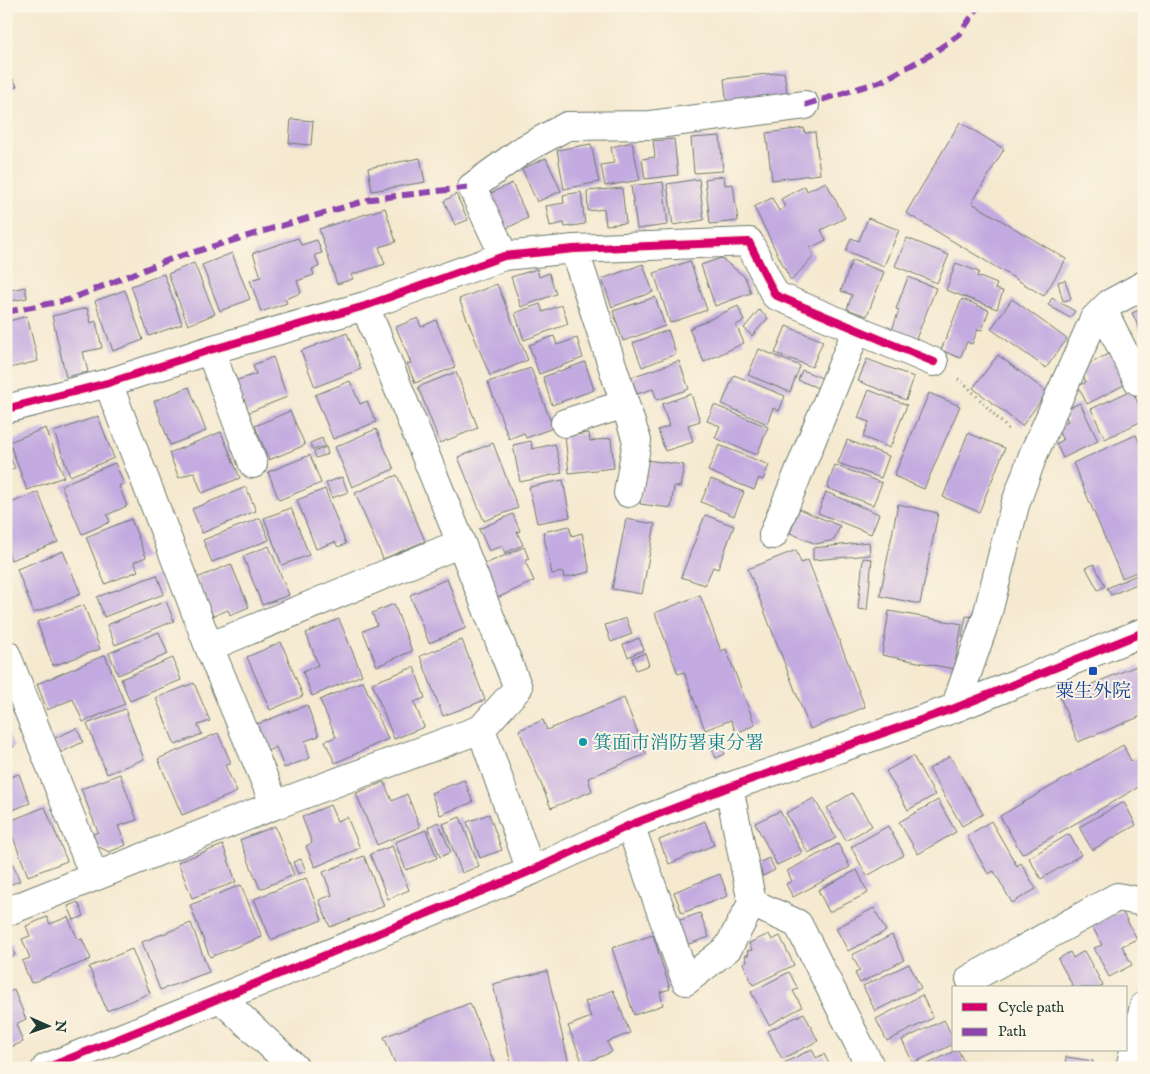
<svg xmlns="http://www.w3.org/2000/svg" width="1150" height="1074" font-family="'IM FELL English','Noto Serif JP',serif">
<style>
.building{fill:#c3aae0}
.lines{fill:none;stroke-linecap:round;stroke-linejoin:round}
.minor-casing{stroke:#6a796b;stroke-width:30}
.path{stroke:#6a796b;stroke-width:3;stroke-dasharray:1 4;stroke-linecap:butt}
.minor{stroke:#fff;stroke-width:28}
.quiet{stroke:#8e44ad;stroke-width:6;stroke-dasharray:12 6;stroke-linecap:butt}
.cycleway-casing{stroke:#fcf5e5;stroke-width:11}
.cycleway{stroke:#d6006c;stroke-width:8}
.transit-dot{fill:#1a4fb4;stroke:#fcf5e5;stroke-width:2}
.culture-dot{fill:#0f9aa8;stroke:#fcf5e5;stroke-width:2}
.labels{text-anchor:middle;stroke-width:4;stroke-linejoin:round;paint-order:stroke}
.transit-label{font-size:19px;fill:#164399;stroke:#fcf5e5}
.culture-label{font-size:19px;fill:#0d838f;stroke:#fcf5e5;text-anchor:start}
</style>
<rect width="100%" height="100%" fill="#fcf5e5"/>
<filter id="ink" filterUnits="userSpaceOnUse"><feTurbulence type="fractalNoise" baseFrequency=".02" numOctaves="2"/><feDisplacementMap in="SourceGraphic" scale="10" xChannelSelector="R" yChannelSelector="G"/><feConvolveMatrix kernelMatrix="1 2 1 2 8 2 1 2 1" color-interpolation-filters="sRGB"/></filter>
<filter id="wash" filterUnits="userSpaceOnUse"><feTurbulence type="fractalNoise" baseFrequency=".0096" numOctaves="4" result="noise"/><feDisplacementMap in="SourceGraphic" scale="20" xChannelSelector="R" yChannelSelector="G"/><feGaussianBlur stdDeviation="1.12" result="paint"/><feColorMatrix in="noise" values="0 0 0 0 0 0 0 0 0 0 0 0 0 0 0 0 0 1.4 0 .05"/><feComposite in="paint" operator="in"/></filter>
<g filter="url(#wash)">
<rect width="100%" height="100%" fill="#f5e9d0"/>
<g id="blocks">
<!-- building -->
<path class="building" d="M6,67l11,19 -10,6 -1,-1z
M784,72l4,27 -61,7 -3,-27z
M291,119l22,2 -2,24 -22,-2z
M960,122l44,27 -32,54 94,56 -22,37 -138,-83z
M804,128l1,5 10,-1 5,42 -48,6 -6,-47z
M720,136l3,35 -29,2 -3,-35z
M674,139l4,36 -33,4 -3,-20 13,-2 -2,-16z
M632,142l8,38 -35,6 -4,-21 13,-2 -3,-16z
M591,144l8,38 -35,7 -7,-39z
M420,158l5,24 -53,9 -4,-23z
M546,158l15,33 -24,11 -15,-33z
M724,176l1,9 8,-1 5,37 -28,3 -5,-45z
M699,179l5,41 -31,5 -6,-41z
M663,182l5,43 -31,4 -6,-43z
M826,182l19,36 -24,12 5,10 -16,8 4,8 -23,25 -37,-74 18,-9 7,13 6,-4 -4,-8 24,-13 2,5z
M512,183l16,35 -23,11 -16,-35z
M622,188l4,35 -20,2 -2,-16 -16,2 -1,-20z
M581,192l4,32 -20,3 -1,-4 -14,3 -4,-20 18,-3 -1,-8z
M456,194l12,26 -13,5 -11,-24z
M385,208l11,34 -17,5 6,17 -34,11 2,4 -16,5 -18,-55z
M868,218l31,12 -15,36 -38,-15 5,-13 8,3z
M298,238l3,7 16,-5 5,13 -7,2 4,12 -7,2 2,6 -17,6 4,12 -16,6 2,4 -26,9 -11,-32 11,-3 -8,-24z
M907,238l42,17 -12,28 -42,-17z
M232,253l18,46 -30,12 -18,-46z
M721,258l24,19 6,16 -36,13 -14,-41z
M852,260l32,12 -17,44 -20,-7 5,-14 -11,-4z
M690,261l17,49 -37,13 -16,-50z
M194,263l21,51 -27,11 -20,-51z
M956,263l23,9 -2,4 20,8 -2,5 8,2 -6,18 -51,-19z
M643,264l10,28 -41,15 -10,-28z
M537,269l2,8 10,-4 7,21 -35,13 -10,-30z
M164,274l18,50 -33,12 -18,-50z
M908,277l28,11 -20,51 -24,-9 7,-20 -3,-1z
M1065,280l6,19 -8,2 -5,-19z
M497,284l31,76 -38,16 -31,-77z
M25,287l2,11 -21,4v-11z
M125,290l18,50 -30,11 -18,-50z
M655,297l10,29 -42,15 -10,-30z
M1052,298l23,13 -5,7 -22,-13z
M962,299l27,11 -7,20 -4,-1 -6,15 -5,-2 -7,16 -19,-8z
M1012,299l55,40 -21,29 -55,-39z
M540,304l3,8 19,-7 6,19 -44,16 -9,-27z
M738,306l6,15 -8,4 8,18 -40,19 -15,-33z
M87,308l4,15 5,-2 6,27 -19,4 5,20 -22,5 -14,-61z
M1144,308v30l-12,-25z
M759,310l9,8 -16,18 -8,-8z
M27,316l11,45 -32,8v-47z
M418,318l3,9 15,-7 19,47 -40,16 -8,-19 4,-1 -15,-36z
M786,326l37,15 -11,26 -37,-14z
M668,330l8,24 -34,13 -9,-24z
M347,333l14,36 -46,18 -14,-36z
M554,336l3,9 20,-7 6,20 -44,16 -10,-29z
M759,349l41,17 -10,26 -42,-17z
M1110,353l16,31 -39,20 -9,-18 8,-4 -6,-13z
M998,355l49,37 -25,34 -49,-38z
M273,357l14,40 -40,16 -12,-32 21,-7 -3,-9z
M867,359l47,18 -8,23 -48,-19z
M679,361l10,28 -32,11 -4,-11 -16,5 -6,-17z
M585,362l9,28 -42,15 -9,-28z
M531,368l22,60 -27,10 -2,-5 -15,6 -21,-57z
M802,370l20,8 -4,10 -20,-8z
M456,372l22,56 -38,15 -22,-56z
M734,375l51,21 -6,15 -6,-3 -6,16 -45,-20z
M350,381l10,23 7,-3 9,21 -43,17 -18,-44z
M189,387l17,44 -36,14 -16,-44z
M869,390l38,15 -17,43 -27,-11 6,-15 -11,-4z
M1132,390l12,26v4l-39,19 -14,-30z
M929,393l31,13 -36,83 -30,-13z
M691,394l9,27 -12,4 5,17 -28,9 -7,-21 11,-4 -7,-22z
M1080,403l18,38 -35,17 -7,-14 7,-4 -7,-13 12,-6 -5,-10z
M714,405l54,22 -11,28 -42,-17 5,-12 -13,-5z
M290,411l15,34 -36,15 -14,-34z
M98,416l16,42 -44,18 -16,-44z
M46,428l18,49 -37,13 -18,-48z
M376,429l18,40 -42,18 -17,-40z
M221,432l19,46 -38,15 -8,-21 -15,6 -10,-25z
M589,433l1,8 21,-3 3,30 -45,5 -4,-37z
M968,433l37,15 -26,64 -36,-15z
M1136,435l8,18v116l-22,9 -49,-115z
M322,438l3,8 -12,4 -3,-7z
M847,440l42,16 -8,22 -43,-15z
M531,441l1,8 23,-5 7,29 -42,9 -7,-37z
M493,443l25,65 -34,13 -26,-64z
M719,445l50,20 -6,15 -4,-2 -5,12 -46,-19z
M326,447l2,7 -12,4 -2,-6z
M6,448l9,20 -9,4z
M310,455l11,28 -42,17 -11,-28z
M646,460l38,5 -4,22 -6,-1 -3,22 -31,-4z
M115,463l9,21 -5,2 8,20 -20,9 3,7 -28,12 -21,-49z
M835,465l47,18 -9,22 -46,-17z
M397,475l28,66 -42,18 -28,-66z
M342,477l6,15 -16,6 -6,-15z
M711,479l33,13 -10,24 -33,-14z
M563,480l7,37 -33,6 -8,-36z
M246,487l10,24 -54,22 -10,-24z
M325,489l21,55 -8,3 -3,-5 -19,7 -19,-49z
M38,492l20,50 -47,18 -5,-13v-42z
M826,492l53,22 -8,20 -53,-21z
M898,504l40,9 -18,91 -40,-8z
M291,508l18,47 -27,10 -18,-47z
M799,509l41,17 -6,14 -18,4 -26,-11z
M513,514l7,17 -3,1 6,13 -18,8 -3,-7 -13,5 -10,-22z
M705,515l29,11 -16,43 -5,-2 -8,18 -24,-8z
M260,518l9,22 -57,22 -9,-22z
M131,519l15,38 -12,5 4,9 -33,13 -19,-47z
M626,519l29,5 -13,70 -30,-5z
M569,526l3,10 10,-3 8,39 -26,6 -1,-6 -11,2 -9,-42z
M869,542l1,13 -57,5v-12z
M269,546l20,49 -27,10 -19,-49z
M524,547l5,12 -4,2 9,20 -37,17 -14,-33z
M796,550l5,13 7,-3 57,147 -55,22 -62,-160z
M63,551l18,43 -47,19 -17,-44z
M863,558l9,1 -5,51 -9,-1z
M231,564l18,43 -19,8 -2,-5 -15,6 -16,-38z
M1094,564l11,22 -7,4 -12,-22z
M1141,573l3,8 -33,14 -4,-7z
M157,575l7,19 -60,23 -7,-20z
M447,579l19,49 -37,15 -19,-48z
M700,595l21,56 5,-2 29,76 -19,8 -5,-13 -26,10 -21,-58 -6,2 -23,-61z
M166,601l8,20 -59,24 -8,-20z
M394,604l18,47 -35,15 -14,-35 14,-6 -5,-12z
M84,605l16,44 -47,17 -16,-44z
M889,611l73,13 -8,45 -72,-14z
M966,616l9,1 -4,22 -9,-2z
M626,618l6,16 -21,8 -6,-17z
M339,619l23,56 -50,21 -9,-24 15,-7 -12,-32z
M159,632l9,22 -50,21 -9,-22z
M639,638l5,12 -16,7 -5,-12z
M462,640l23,60 -42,16 -23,-60z
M281,642l22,54 -33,14 -23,-53z
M645,653l4,12 -13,5 -4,-12z
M105,655l20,49 -42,18 -10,-23 -26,11 -10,-26z
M173,658l8,22 -51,21 -9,-22z
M1139,665l5,13v37l-66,27 -18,-45z
M414,667l11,31 -11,4 10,25 -30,12 -22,-56z
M363,681l25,58 -53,24 -10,-22 11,-4 -16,-37z
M194,683l16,38 -12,4 4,9 -27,11 -19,-47z
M624,698l22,56 -58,24 4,13 -41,17 -32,-78 24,-10 4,10z
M307,705l12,31 -14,5 5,17 -26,10 -8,-21 -9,4 -10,-27z
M125,709l19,50 -37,15 -20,-50z
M77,728l6,14 -23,11 -7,-14z
M6,729l8,18 -8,3z
M218,733l13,30 -6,2 12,27 -55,23 -24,-56z
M719,741l6,13 -9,4 -6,-14z
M1123,745l8,16 13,-7v30l-122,70 -22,-38z
M913,756l22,39 -27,15 -22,-39z
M950,756l33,58 -21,12 -33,-57z
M6,768l4,9 9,-3 11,29 -24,10z
M120,774l17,46 -19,6 8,19 -17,7 -12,-6 -4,-12 5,-2 -17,-43z
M464,780l9,22 -33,13 -9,-22z
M384,782l8,19 15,-7 13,33 -43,18 -21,-52z
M852,793l20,33 -26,15 -19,-33z
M814,798l22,40 -28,15 -22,-40z
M938,800l18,32 -38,22 -19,-32z
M1124,802l12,23 -44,25 -13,-23z
M330,805l7,16 10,-4 13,31 -45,19 -9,-21 6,-3 -10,-26z
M45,807l22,54 -39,15 -21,-54z
M780,811l22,42 -25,12 -22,-42z
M489,814l13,36 -22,8 -13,-36z
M460,817l19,49 -17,7 -19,-49z
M705,821l9,24 -45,19 -10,-24z
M991,821l26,45 4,-3 15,26 -24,14 -18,-32 -6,3 -21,-38z
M438,822l13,30 -11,5 -12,-30z
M275,826l19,49 -34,14 -20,-49z
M888,826l16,29 -37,21 -16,-29z
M426,830l11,28 -31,12 -11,-28z
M1069,834l12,21 -40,24 -12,-21z
M838,844l12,23 -57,30 -7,-13 6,-3 -5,-10z
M223,845l13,37 -44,16 -14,-36z
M392,846l17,44 -21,9 -18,-45z
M6,848l14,33 -14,5z
M364,856l20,50 -54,21 -11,-27 13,-5 -9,-23z
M769,858l6,12 -12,6 -5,-13z
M301,859l5,12 -8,3 -5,-12z
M857,870l11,23 -39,19 -11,-22z
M720,874l8,22 -46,17 -8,-21z
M306,878l16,42 -51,20 -17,-41z
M241,885l21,52 -52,20 -20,-52z
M78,902l6,14 -10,4 -6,-14z
M874,908l12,23 -38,20 -12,-23z
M1122,911l15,28 -15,7 10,19 -23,12 -15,-29 8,-3 -10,-19z
M700,913l9,24 -26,9 -9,-24z
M47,917l3,7 18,-7 10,23 4,-1 9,20 -60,24 -9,-22 8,-3 -8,-19 8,-3 -4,-10z
M191,923l18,49 -49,18 -18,-48z
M6,933l9,22 -9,4z
M769,934l3,6 8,-4 14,29 -41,20 -10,-22 4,-2 -2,-5 4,-2 -2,-3 5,-1 -3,-7z
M653,935l17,54 -10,3 3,13 -29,10 -22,-67z
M892,935l12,25 -44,23 -5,-10 5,-2 -8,-16z
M132,949l18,44 -43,18 -18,-44z
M1084,951l19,34 -4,3h-25l-16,-29 12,-7 3,6z
M909,964l12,24 -46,23 -12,-25z
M547,971l23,97h-58l-19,-84z
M789,972l9,17 -5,2 9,16 -33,18 -18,-33z
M14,990l12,29 -10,5 7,18 -17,7v-56z
M613,990l17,43 -23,9 5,10 -29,12 -15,-38 23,-9 -6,-15z
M922,995l11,23 -46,23 -11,-22z
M470,1003l26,65h-99l-13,-31z
M804,1013l14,28 -36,18 -14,-28z
M944,1020l10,20v4l-41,19 -11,-23z
M812,1049l4,9 8,-4 7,14h-51l-2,-2z
M956,1050h2l9,18h-47z
M1066,1057l27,4 -1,7h-27z"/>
</g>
</g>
<g filter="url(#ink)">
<use href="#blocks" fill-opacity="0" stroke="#6a796b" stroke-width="1"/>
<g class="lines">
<!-- minor casing -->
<g class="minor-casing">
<path id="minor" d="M574,249l63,192 -9,52
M504,256l-32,-69 51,-37 44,-24 83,-1 155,-20
M365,306l96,237 57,145 -37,41 50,142
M1103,310l35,71
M210,350l43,114
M108,383l101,264 66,158
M6,409l102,-26 102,-33 155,-44 139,-50 70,-7 175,-7 26,53 159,67
M565,423l60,-19
M773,535l84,-206
M209,647l252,-104
M6,654l88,222
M955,708l32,-92 28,-111 18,-50 61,-136 15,-15 35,-19
M630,825l56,156 42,-33 24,-45 -23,-116
M752,903l46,21 73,144
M6,912l269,-107 206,-76
M970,979l147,-82 27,5
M220,998l75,70
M46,1068l174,-70 311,-127 99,-46 99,-38 226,-79 189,-76
M1130,1068l14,-62"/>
</g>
<!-- path -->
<path class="path" d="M958,379l7,5 45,47"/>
<!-- minor -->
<use href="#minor" class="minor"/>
<!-- quiet -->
<path class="quiet" d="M805,105l77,-24 48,-26 29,-20 20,-29
M6,312l62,-12 103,-41 200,-60 101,-12"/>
<!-- cycleway casing -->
<g class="cycleway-casing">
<path id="cycleway" d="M6,409l102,-26 102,-33 155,-44 139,-50 70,-7 175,-7 26,53 159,67
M46,1068l174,-70 311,-127 99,-46 99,-38 226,-79 189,-76"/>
</g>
<!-- cycleway -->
<use href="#cycleway" class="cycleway"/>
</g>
</g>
<!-- markers -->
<rect class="transit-dot" x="1088" y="666" width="10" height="10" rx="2.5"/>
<circle class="culture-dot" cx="583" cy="742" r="5"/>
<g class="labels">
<!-- transit labels -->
<g class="transit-label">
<text x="1093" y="697">粟生外院</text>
</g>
<!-- culture labels -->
<g class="culture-label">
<text x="593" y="749">箕面市消防署東分署</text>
</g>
</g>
<!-- margin -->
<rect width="1150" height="1074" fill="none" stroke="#fcf5e5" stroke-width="25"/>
<!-- legend -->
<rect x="952" y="986" width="175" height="65" fill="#fcf5e5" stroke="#a4ab9e"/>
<rect x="962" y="1003" width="25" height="8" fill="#d6006c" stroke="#a4ab9e"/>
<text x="998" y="1012" font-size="15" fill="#1f3d34">Cycle path</text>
<rect x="962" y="1028" width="25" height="8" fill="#8e44ad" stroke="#a4ab9e"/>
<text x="998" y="1036" font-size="15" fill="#1f3d34">Path</text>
<!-- north arrow -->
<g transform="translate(48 1026) rotate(92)" stroke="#fcf5e5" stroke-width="4" paint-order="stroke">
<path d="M0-4L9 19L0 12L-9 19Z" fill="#1f3d34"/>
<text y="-8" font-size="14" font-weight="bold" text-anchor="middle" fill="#1f3d34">N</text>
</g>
</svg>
